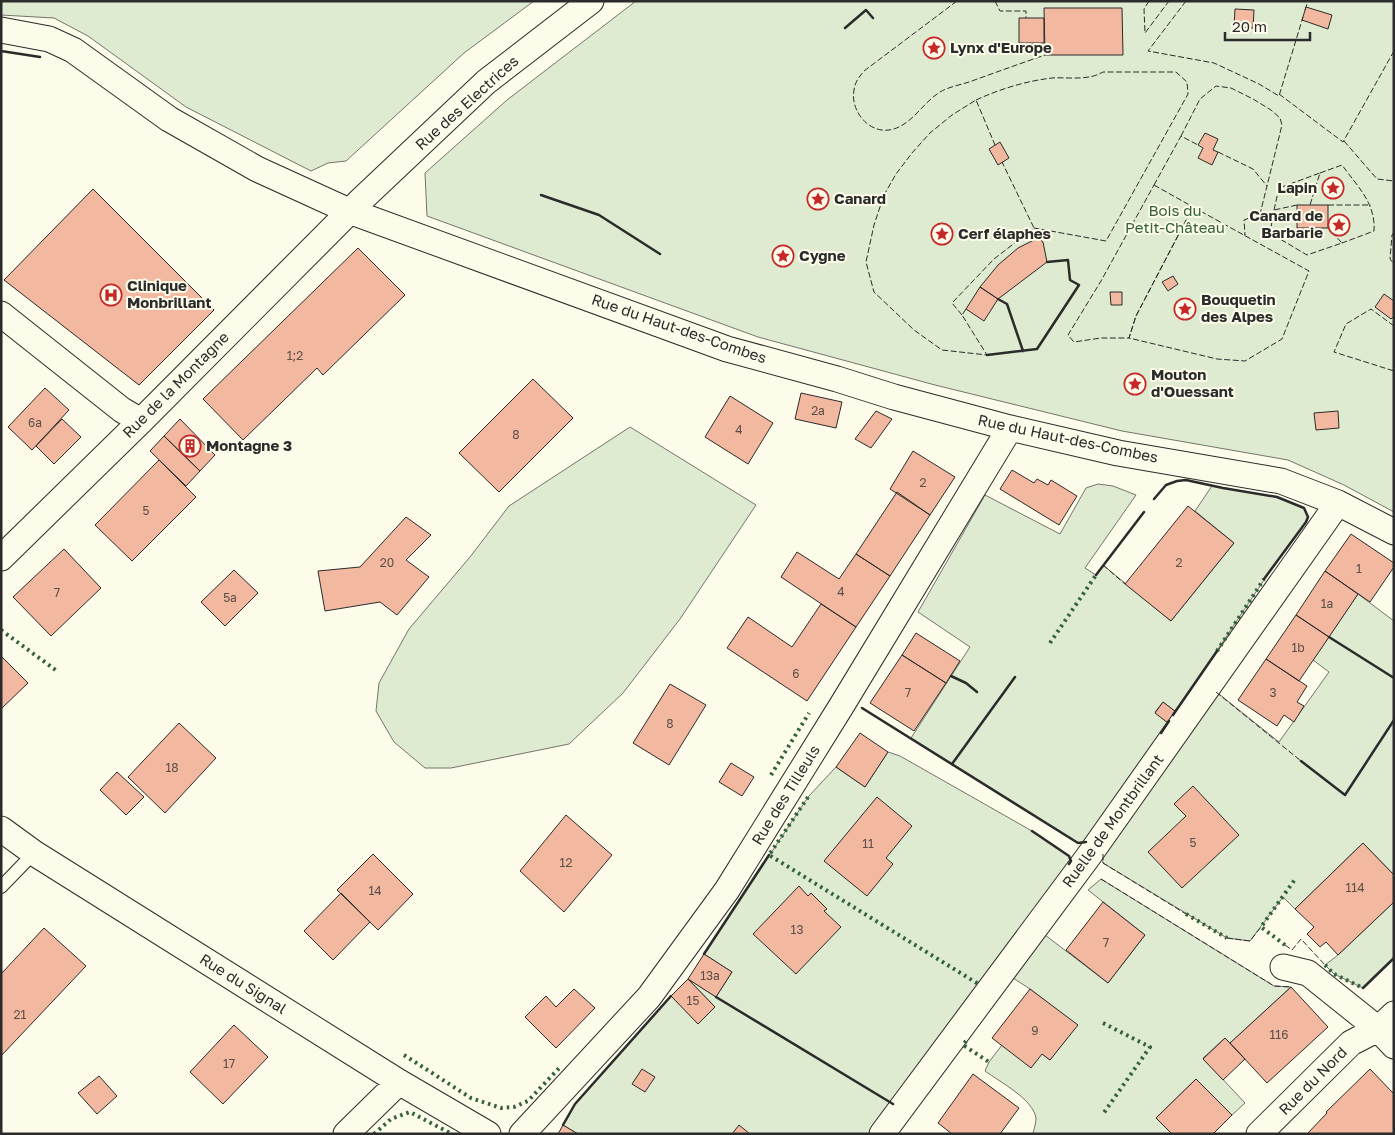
<svg xmlns="http://www.w3.org/2000/svg" width="1395" height="1135" font-family="'Golos Text',sans-serif">
<style>
.green{fill:#deebd1;stroke:#74746e}
.building{fill:#f2b8a0;stroke:#2b2b2b}
.lines{fill:none;stroke-linecap:round;stroke-linejoin:round}
.service-casing{stroke:#2b2b2b;stroke-width:14}
.minor-casing{stroke:#2b2b2b;stroke-width:27}
.service{stroke:#fdfbea;stroke-width:12}
.minor{stroke:#fdfbea;stroke-width:25}
.hedge{stroke:#34623c;stroke-width:4;stroke-dasharray:2.5 4;stroke-linecap:butt}
.fence{stroke:#2b2b2b;stroke-width:1;stroke-dasharray:6 2.5;stroke-linecap:butt}
.wall{stroke:#2b2b2b;stroke-width:2.5}
.labels{text-anchor:middle;stroke-width:4;stroke-linejoin:round;paint-order:stroke}
.number-label{font-size:12px;fill:#5d4e48}
.poi-label{font-size:15px;font-weight:bold;fill:#2b2b2b;stroke:#fdfbea;text-anchor:start}
.street-label{font-size:15px;fill:#2b2b2b;stroke:#fdfbea}
.park-label{font-size:15px;fill:#34623c;stroke:#fdfbea}
</style>
<rect width="100%" height="100%" fill="#fdfbea"/>
<!-- green -->
<path class="green" d="M1,1h533l-70,52 -118,108 -18,2 -17,8 -125,-64 -98,-71 -34,-18 -53,-3z
M636,1h758v511l-50,-27 -56,-25 -166,-29 -187,-46 -177,-48 -331,-121 -2,-43 82,-73z
M630,427l126,78 -76,114 -57,74 -54,51 -118,24h-26l-31,-26 -18,-31 3,-28 30,-54 61,-72 39,-51z
M1098,484l15,2 23,9 -51,73 11,7 7,-10 68,56 63,-78 -39,-32 17,-25 65,11 27,11 4,9 -2,5 -42,58 -88,132 -13,-10 -8,10 13,11 -81,119 -9,1 -167,-105 59,-91 -52,-35 67,-117 75,39 26,-46z
M1358,594l36,27v254l-31,-32 -68,66 -12,-12 -33,44 -23,-3 -124,-75 -1,-8 112,-165 65,52 50,-70 -16,-12z
M888,752l12,4 132,75 37,25 2,5 -202,273h-291l-15,-9 12,-21 96,-108 27,27 17,-16 -27,-28 28,18 16,-25 -28,-18 104,-157 28,-30 29,20z
M1101,879l173,107 17,1 -61,56 -5,-5 -22,20 42,45 -13,12 -36,-36 -40,39 16,16h-139c1,-5 3,-11 3,-16 -3,-19 -36,-36 -51,-47l4,-9 13,-17 40,9 8,6 27,-35 -47,-36 -17,-11 32,-43 63,48 37,-48 -57,-45z
M1394,902v56l-31,30 -29,-14 -9,-9 13,-10z"/>
<!-- building -->
<path class="building" d="M1306,7l26,8 -4,14 -26,-9z
M1044,8h78l1,47h-78z
M1235,9l19,1 -1,18 -19,-1z
M1019,18h25v25h-25z
M1205,133l13,6 -5,11 5,2 -6,13 -14,-7 5,-10 -5,-3z
M1000,142l9,16 -11,7 -9,-16z
M93,189l121,121 -75,75 -135,-105z
M1297,205h31v23h-31z
M1038,238l5,4 4,20 -49,37 -18,-12 18,-22 20,-17z
M358,248l47,47 -82,80 -6,-7 -74,72 -40,-41z
M1173,276l5,8 -10,7 -6,-9z
M980,287l18,12 -14,22 -18,-12z
M1110,292h12v13h-11z
M1384,294l10,7v15l-3,3 -16,-12z
M533,379l40,39 -74,74 -40,-39z
M45,388l24,22 -37,40 -24,-23z
M801,393l41,9 -6,26 -41,-9z
M730,396l43,27 -25,41 -43,-27z
M876,411l16,8 -21,29 -16,-9z
M1338,411l1,17 -23,2 -2,-17z
M62,419l19,18 -27,27 -18,-18z
M180,419l35,36 -15,16 -36,-35z
M164,436l36,35 -14,15 -36,-35z
M913,451l42,26 -25,38 -40,-26z
M159,460l37,37 -64,64 -37,-36z
M1012,470l22,13 3,-4 11,6 3,-5 26,16 -18,29 -59,-36z
M897,492l33,23 -40,61 -34,-22z
M1188,506l46,37 -63,78 -46,-37z
M406,517l25,18 -25,25 23,17 -32,38 -17,-13 -55,9 -7,-40 42,-4z
M1351,534l43,29v4l-24,35 -45,-31z
M64,549l37,39 -50,48 -38,-39z
M797,552l42,27 17,-25 34,22 -34,51 -75,-50z
M234,570l24,23 -33,33 -24,-24z
M1325,571l33,23 -29,43 -33,-22z
M821,604l35,23 -49,74 -80,-53 21,-31 44,30z
M1296,615l33,22 -30,44 -33,-22z
M916,633l44,28 -14,22 -44,-28z
M902,655l44,28 -32,48 -44,-28z
M1,656l27,27 -27,26z
M1266,659l41,27 -10,16 7,4 -10,16 -10,-7 -7,11 -39,-26z
M670,684l36,21 -37,60 -36,-22z
M1163,702l13,10 -8,11 -13,-10z
M179,723l37,35 -51,55 -37,-36z
M860,733l28,19 -23,35 -29,-20z
M731,763l23,14 -12,19 -23,-14z
M117,772l27,25 -18,18 -26,-25z
M1193,786l46,49 -57,53 -34,-36 38,-36 -12,-12z
M877,797l35,29 -26,32 7,6 -26,32 -43,-35z
M566,815l46,40 -48,57 -44,-41z
M1363,843l31,32v27l-56,53 -12,-13 -6,5 -13,-13 7,-7 -19,-18z
M373,854l40,40 -35,36 -41,-40z
M799,886l9,10 3,-3 16,16 -3,2 17,16 -45,47 -43,-40z
M341,893l29,29 -37,38 -29,-29z
M1103,902l42,33 -37,48 -42,-33z
M44,928l42,38 -85,90v-82z
M704,954l28,18 -16,25 -28,-18z
M688,979l27,28 -17,17 -27,-28z
M1291,987l37,40 -61,56 -37,-40z
M574,989l21,19 -39,40 -31,-31 21,-21 10,11z
M1030,989l48,36 -28,35 -8,-6 -11,14 -39,-30z
M234,1025l34,32 -45,47 -33,-32z
M1225,1038l20,21 -22,21 -20,-21z
M642,1069l13,8 -10,15 -13,-8z
M1370,1069l24,25v40h-87l20,-21 -1,-1z
M973,1074l46,34 -19,26h-48l-14,-11z
M99,1076l18,20 -20,18 -19,-21z
M1196,1079l36,36 -19,19h-41l-16,-16z
M563,1125l15,9h-20z
M739,1125l11,9h-18z"/>
<g class="lines">
<!-- service casing -->
<g class="service-casing">
<path id="service" d="M1,887l33,-34"/>
</g>
<!-- minor casing -->
<g class="minor-casing">
<path id="minor" d="M1,30l48,9 24,11 96,69 88,50 92,42 378,138 110,30 57,18 116,31 108,25 163,28 57,22 56,29
M1,314l121,96 19,11
M1,558l140,-137 219,-220 126,-119 105,-81
M1,829l33,24 365,229 89,52
M1283,967l25,6 70,56 16,17
M346,1134l53,-52
M522,1134l127,-137 78,-107 115,-185 168,-277
M882,1134l206,-277 250,-354
M1259,1134l92,-91 27,-14 16,-15"/>
</g>
<!-- service -->
<use href="#service" class="service"/>
<!-- minor -->
<use href="#minor" class="minor"/>
<!-- hedge -->
<path class="hedge" d="M1,630l56,41
M1050,643l46,-68
M1217,651l47,-72
M771,775l38,-62
M808,797l-39,58 211,130
M1186,914l41,24
M1285,945l-24,-18 35,-49
M1325,965l9,9 29,14
M1103,1023l47,24 -47,67
M966,1041l-3,4 26,17
M404,1055l67,43 30,10 13,-1 14,-6 33,-35
M374,1134l17,-15 19,-7 42,22"/>
<!-- fence -->
<path class="fence" d="M957,1l-93,70c-5,6 -9,11 -10,19 -4,20 14,43 35,40 22,-3 33,-27 51,-38 8,-5 20,-7 29,-10 25,-9 50,-18 76,-27
M995,1l5,10h26v7
M1149,1l-5,8 1,24 24,-32
M1186,1l-38,50 66,12 45,21 20,12 24,-79
M1305,10l3,-9
M1279,94l64,48 51,-91
M976,100c24,-11 50,-19 76,-22 17,-1 36,3 51,-6h73l11,10 1,12 -82,147 -72,-13
M1181,136l19,-37 16,-13 15,2 22,11 18,11 9,8 2,7 -15,61
M1344,141l33,38 17,2
M1218,152l35,17 14,17 -7,28 -16,6 1,15h-1
M1320,173l22,-8c15,21 34,38 32,66l-32,12
M1154,185l39,22 -57,109 -7,22h-28l-27,4 -6,-7 33,-54z
M1154,185l27,-49 17,9
M1297,205l-23,5 -4,23 37,22 35,-12 -14,-15
M1328,205h43
M1193,207l116,64 -27,68 -37,22 -28,-2 -88,-21 7,-22z
M1274,210l5,-22 41,-15 -10,32
M1394,232l-2,3 -2,24 4,5
M966,309l-4,6 25,40 -45,-5 -28,-20 -40,-38 -8,-30 8,-37 10,-30 12,-21 16,-21 18,-20 22,-18 24,-15 19,45
M962,315l-10,-12 42,-44 40,-31 -32,-66
M1394,326l-23,-17 -25,15 -12,28 60,19
M1103,565l22,19
M1216,692l85,69
M1103,854v9l83,51
M1101,879l173,107 17,1
M1227,938l23,3 11,-14
M1285,945l7,5 9,-11 24,26"/>
<!-- wall -->
<path class="wall" d="M845,28l21,-18 7,8
M1,51l39,6
M541,195l58,20 61,39
M998,299l9,5 16,47
M987,355l50,-6 42,-64 -9,-5 -2,-20 -21,2
M1154,499l12,-14 11,-4 9,-1 37,8 54,9 27,11 4,9 -2,5 -42,57
M1096,575l48,-63
M1329,637l65,41
M951,676l15,7 11,9
M862,708l216,135 8,-1
M1173,715l44,-64
M1161,733l8,-12
M1301,761l44,34 49,-75
M952,764l63,-87
M1032,831l37,25 2,5 -2,3
M704,954l65,-99
M1363,988l31,-30
M716,997l177,107
M563,1125l12,-21 96,-108"/>
</g>
<!-- icons -->
<defs>
<g id="sight-ring" transform="scale(1.125)"><circle r="9.5" fill="#fdfbea" stroke="#c62828" stroke-width="1.5"/><path d="M0-6L1.8-2.2L6-1.7L2.9 1.2L3.7 5.4L0 3.3L-3.7 5.4L-2.9 1.2L-6-1.7L-1.8-2.2Z" fill="#c62828"/></g>
<g id="hospital-ring" transform="scale(1.125)"><circle r="9.5" fill="#fdfbea" stroke="#c62828" stroke-width="1.5"/><path d="M-5-5h3v3.5h4V-5h3V5h-3V1.5h-4V5h-3Z" fill="#c62828"/></g>
<g id="building-ring" transform="scale(1.125)"><circle r="9.5" fill="#fdfbea" stroke="#c62828" stroke-width="1.5"/><path d="M-4-6H4V6H1V3H-1V6H-4ZM-2.5-4.3h1.7v1.8h-1.7ZM.8-4.3h1.7v1.8H.8ZM-2.5-1h1.7V.8h-1.7ZM.8-1h1.7V.8H.8Z" fill="#c62828"/></g>
</defs>
<g fill-rule="evenodd">
<use href="#sight-ring" x="934" y="48"/>
<use href="#sight-ring" x="1333" y="188"/>
<use href="#sight-ring" x="818" y="199"/>
<use href="#sight-ring" x="1339" y="225"/>
<use href="#sight-ring" x="942" y="234"/>
<use href="#sight-ring" x="783" y="256"/>
<use href="#hospital-ring" x="111" y="295"/>
<use href="#sight-ring" x="1185" y="309"/>
<use href="#sight-ring" x="1135" y="384"/>
<use href="#building-ring" x="190" y="446"/>
</g>
<g class="labels">
<!-- number labels -->
<g class="number-label">
<text x="295" y="360">1;2</text>
<text x="818" y="415">2a</text>
<text x="35" y="427">6a</text>
<text x="739" y="434">4</text>
<text x="516" y="439">8</text>
<text x="923" y="487">2</text>
<text x="146" y="515">5</text>
<text x="387" y="567">20</text>
<text x="1179" y="567">2</text>
<text x="1359" y="573">1</text>
<text x="841" y="596">4</text>
<text x="57" y="597">7</text>
<text x="230" y="602">5a</text>
<text x="1327" y="608">1a</text>
<text x="1298" y="652">1b</text>
<text x="796" y="678">6</text>
<text x="908" y="697">7</text>
<text x="1273" y="697">3</text>
<text x="670" y="728">8</text>
<text x="172" y="772">18</text>
<text x="1193" y="847">5</text>
<text x="868" y="848">11</text>
<text x="566" y="867">12</text>
<text x="1355" y="892">114</text>
<text x="375" y="895">14</text>
<text x="797" y="934">13</text>
<text x="1106" y="947">7</text>
<text x="710" y="980">13a</text>
<text x="693" y="1005">15</text>
<text x="20" y="1019">21</text>
<text x="1035" y="1035">9</text>
<text x="1279" y="1039">116</text>
<text x="229" y="1068">17</text>
</g>
<!-- poi labels -->
<g class="poi-label">
<text x="950" y="53">Lynx d'Europe</text>
<text x="1317" y="193" text-anchor="end">Lapin</text>
<text x="834" y="204">Canard</text>
<text x="1323" y="221" text-anchor="end">Canard de<tspan x="1323" dy="17">Barbarie</tspan></text>
<text x="958" y="239">Cerf élaphes</text>
<text x="799" y="261">Cygne</text>
<text x="127" y="291">Clinique<tspan x="127" dy="17">Monbrillant</tspan></text>
<text x="1201" y="305">Bouquetin<tspan x="1201" dy="17">des Alpes</tspan></text>
<text x="1151" y="380">Mouton<tspan x="1151" dy="17">d'Ouessant</tspan></text>
<text x="206" y="451">Montagne 3</text>
</g>
<!-- street labels -->
<g class="street-label">
<text transform="translate(467 103) rotate(-42)" y="5">Rue des Electrices</text>
<text transform="translate(679 329) rotate(19)" y="5">Rue du Haut-des-Combes</text>
<text transform="translate(176 385) rotate(-45)" y="5">Rue de la Montagne</text>
<text transform="translate(1068 439) rotate(12)" y="5">Rue du Haut-des-Combes</text>
<text transform="translate(786 795) rotate(-58)" y="5">Rue des Tilleuls</text>
<text transform="translate(1113 821) rotate(-54)" y="5">Ruelle de Montbrillant</text>
<text transform="translate(243 984) rotate(32)" y="5">Rue du Signal</text>
<text transform="translate(1313 1081) rotate(-45)" y="5">Rue du Nord</text>
</g>
<!-- park labels -->
<g class="park-label">
<text x="1175" y="216">Bois du<tspan x="1175" dy="17">Petit-Château</tspan></text>
</g>
</g>
<!-- border -->
<rect width="1395" height="1135" fill="none" stroke="#2b2b2b" stroke-width="5"/>
<!-- scale -->
<path d="M1225 32v8h85v-8" fill="none" stroke="#2b2b2b" stroke-width="2.5"/>
<text x="1232" y="32" font-size="15" fill="#2b2b2b" stroke="#fdfbea" stroke-width="4" paint-order="stroke">20 m</text>
</svg>
